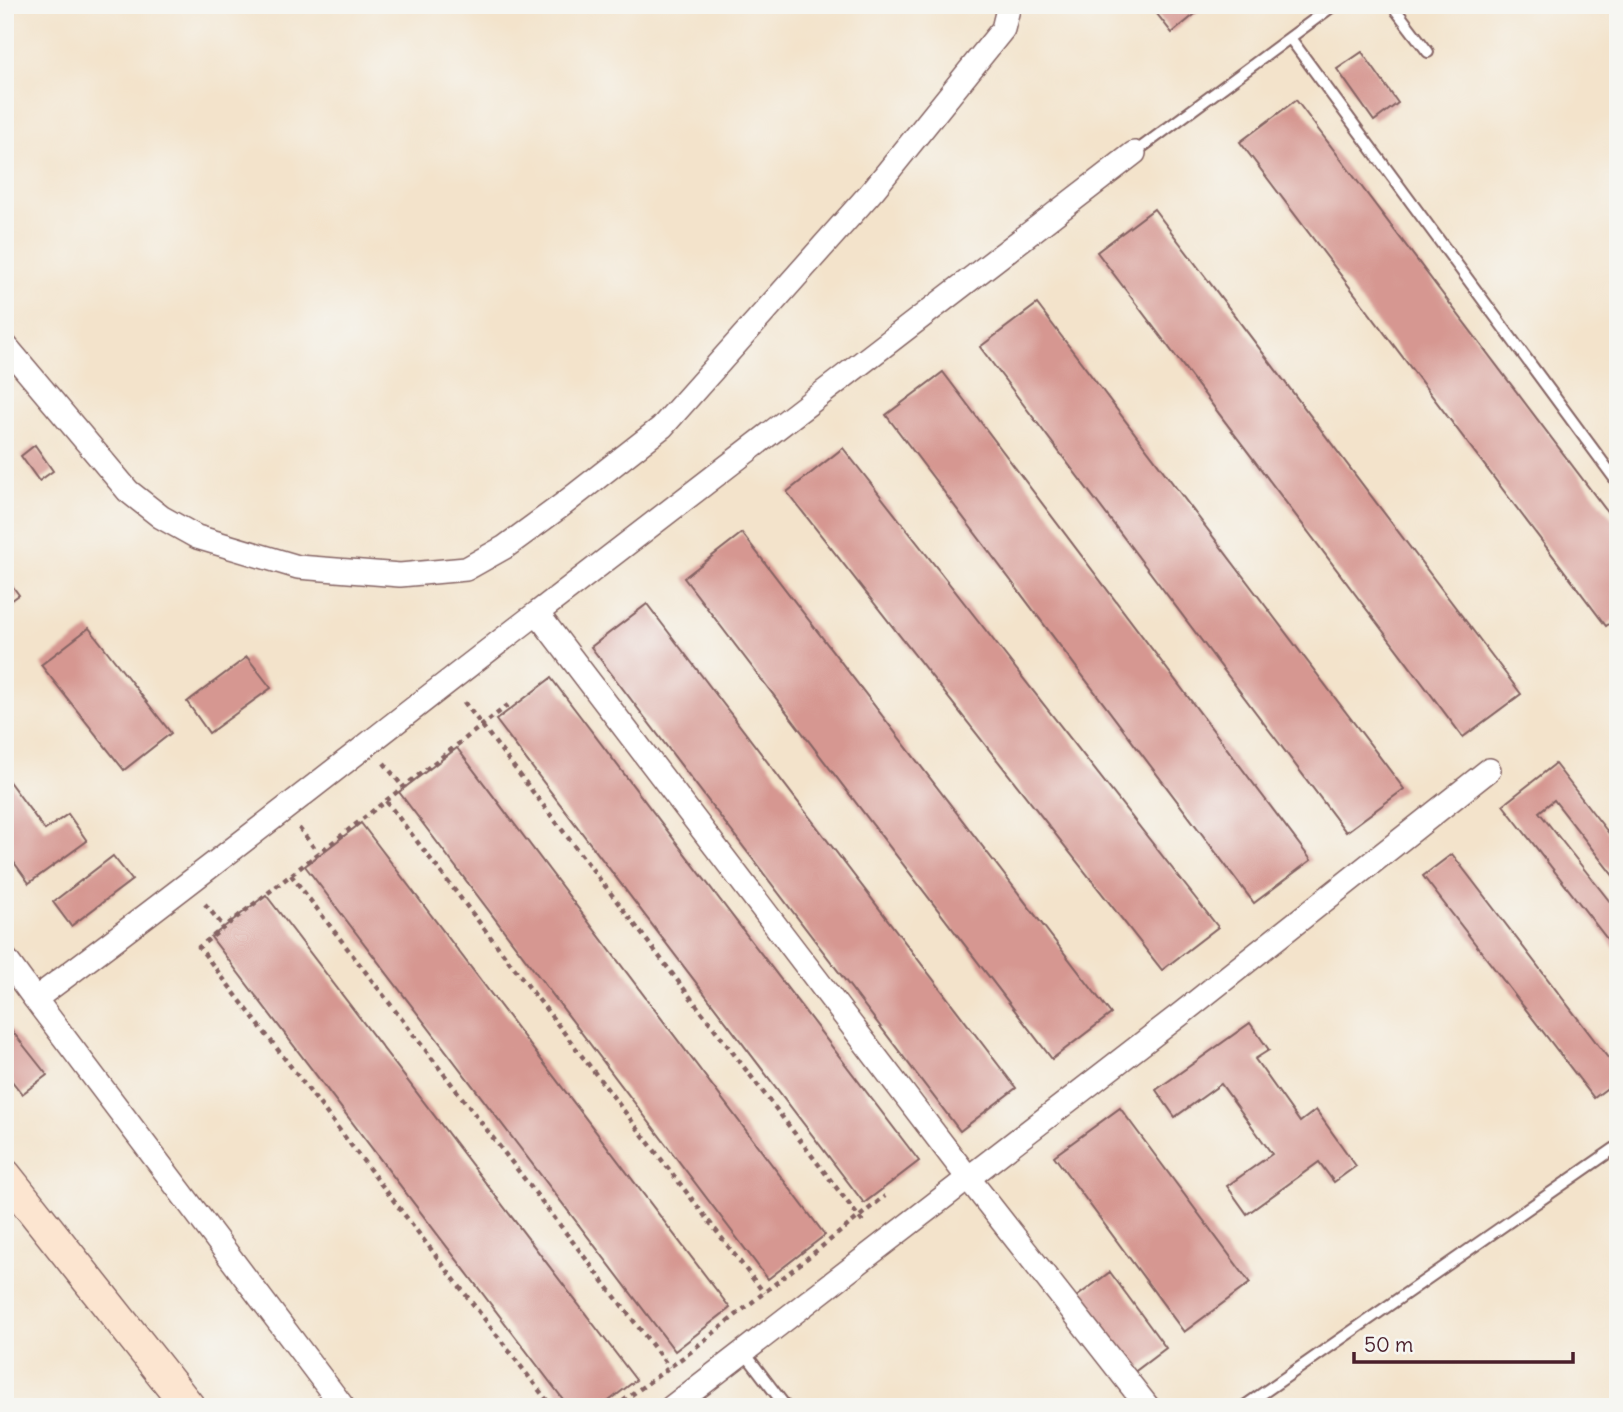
<svg xmlns="http://www.w3.org/2000/svg" width="1623" height="1412" font-family="Delius,sans-serif">
<style>
.building{fill:#d69791}
.lines{fill:none;stroke-linecap:round;stroke-linejoin:round}
.service-casing{stroke:#856463;stroke-width:14}
.minor-casing{stroke:#856463;stroke-width:26}
.secondary-casing{stroke:#856463;stroke-width:35}
.path{stroke:#856463;stroke-width:4.5;stroke-dasharray:5 5;stroke-linecap:butt}
.service{stroke:#fff;stroke-width:10}
.minor{stroke:#fff;stroke-width:23}
.secondary{stroke:#fce5d0;stroke-width:32}
</style>
<rect width="100%" height="100%" fill="#f6f6f2"/>
<filter id="ink" filterUnits="userSpaceOnUse"><feTurbulence type="fractalNoise" baseFrequency=".0143" numOctaves="2"/><feDisplacementMap in="SourceGraphic" scale="14" xChannelSelector="R" yChannelSelector="G"/><feConvolveMatrix kernelMatrix="1 2 1 2 8 2 1 2 1" color-interpolation-filters="sRGB"/></filter>
<filter id="wash" filterUnits="userSpaceOnUse"><feTurbulence type="fractalNoise" baseFrequency=".00686" numOctaves="4" result="noise"/><feDisplacementMap in="SourceGraphic" scale="28" xChannelSelector="R" yChannelSelector="G"/><feGaussianBlur stdDeviation="1.57" result="paint"/><feColorMatrix in="noise" values="0 0 0 0 0 0 0 0 0 0 0 0 0 0 0 0 0 1.4 0 .05"/><feComposite in="paint" operator="in"/></filter>
<g filter="url(#wash)">
<rect width="100%" height="100%" fill="#f3e3cb"/>
<g id="blocks">
<!-- building -->
<path class="building" d="M1150,5h56l-34,28z
M1362,52l36,51 -24,18 -37,-52z
M1296,100l322,426v91l-12,9 -366,-484z
M1154,209l367,485 -58,43 -366,-485z
M1037,304l367,485 -58,43 -366,-485z
M943,372l368,488 -57,43 -368,-488z
M35,445l18,26 -14,10 -18,-25z
M843,448l375,479 -56,43 -375,-478z
M742,533l369,481 -59,45 -368,-481z
M5,576l14,19 -14,10z
M647,604l369,484 -56,43 -369,-484z
M89,628l82,105 -47,37 -83,-105z
M247,657l24,31 -62,45 -22,-31z
M551,678l368,483 -55,42 -368,-483z
M457,748l368,487 -57,44 -369,-487z
M1555,764l63,81v37l-64,-82 -15,12 79,100v41l-115,-148z
M5,776l40,54 23,-16 19,27 -58,42 -24,-33z
M361,823l369,485 -55,43 -370,-485z
M1452,854l166,217v9l-24,18 -171,-222z
M113,856l19,24 -61,46 -18,-24z
M266,895l370,485 -35,27h-32l-358,-470z
M5,1022l42,53 -25,19 -17,-22z
M1250,1023l19,27 -14,9 45,63 16,-12 40,56 -22,16 -15,-20 -72,52 -20,-28 45,-32 -51,-70 -46,33 -19,-27z
M1120,1108l130,175 -66,49 -130,-176z
M1110,1272l56,76 -33,25 -58,-75z"/>
</g>
</g>
<g filter="url(#ink)">
<use href="#blocks" fill-opacity="0" stroke="#856463" stroke-width="2"/>
<g class="lines">
<!-- service casing -->
<g class="service-casing">
<path id="service" d="M1392,5l36,47
M1290,38l328,445
M1134,153l200,-148
M744,1352l42,55
M1243,1407l375,-261"/>
</g>
<!-- minor casing -->
<g class="minor-casing">
<path id="minor" d="M5,345l123,146 33,26 36,20 101,30 102,8 66,-6 39,-22 56,-41 101,-79 212,-238 129,-160 6,-24
M537,613l597,-460
M5,958l30,41
M343,1407l-308,-408c170,-125 335,-258 502,-386l432,566 179,228
M672,1407l510,-394 307,-243"/>
</g>
<!-- secondary casing -->
<g class="secondary-casing">
<path id="secondary" d="M5,1175l184,232"/>
</g>
<!-- path -->
<path class="path" d="M464,702l401,523
M508,705l-309,242 353,460
M384,763l19,24
M386,801l378,492
M299,828l19,25
M291,875l378,492
M205,904l19,23
M696,1347l189,-151
M615,1407l81,-59"/>
<!-- service -->
<use href="#service" class="service"/>
<!-- minor -->
<use href="#minor" class="minor"/>
<!-- secondary -->
<use href="#secondary" class="secondary"/>
</g>
</g>
<!-- margin -->
<rect width="1623" height="1412" fill="none" stroke="#f6f6f2" stroke-width="28"/>
<!-- scale -->
<path d="M1354 1352v10h219v-10" fill="none" stroke="#4a1f2b" stroke-width="3.5"/>
<text x="1364" y="1352" font-size="21" fill="#4a1f2b" stroke="#f6f6f2" stroke-width="5" paint-order="stroke">50 m</text>
</svg>
